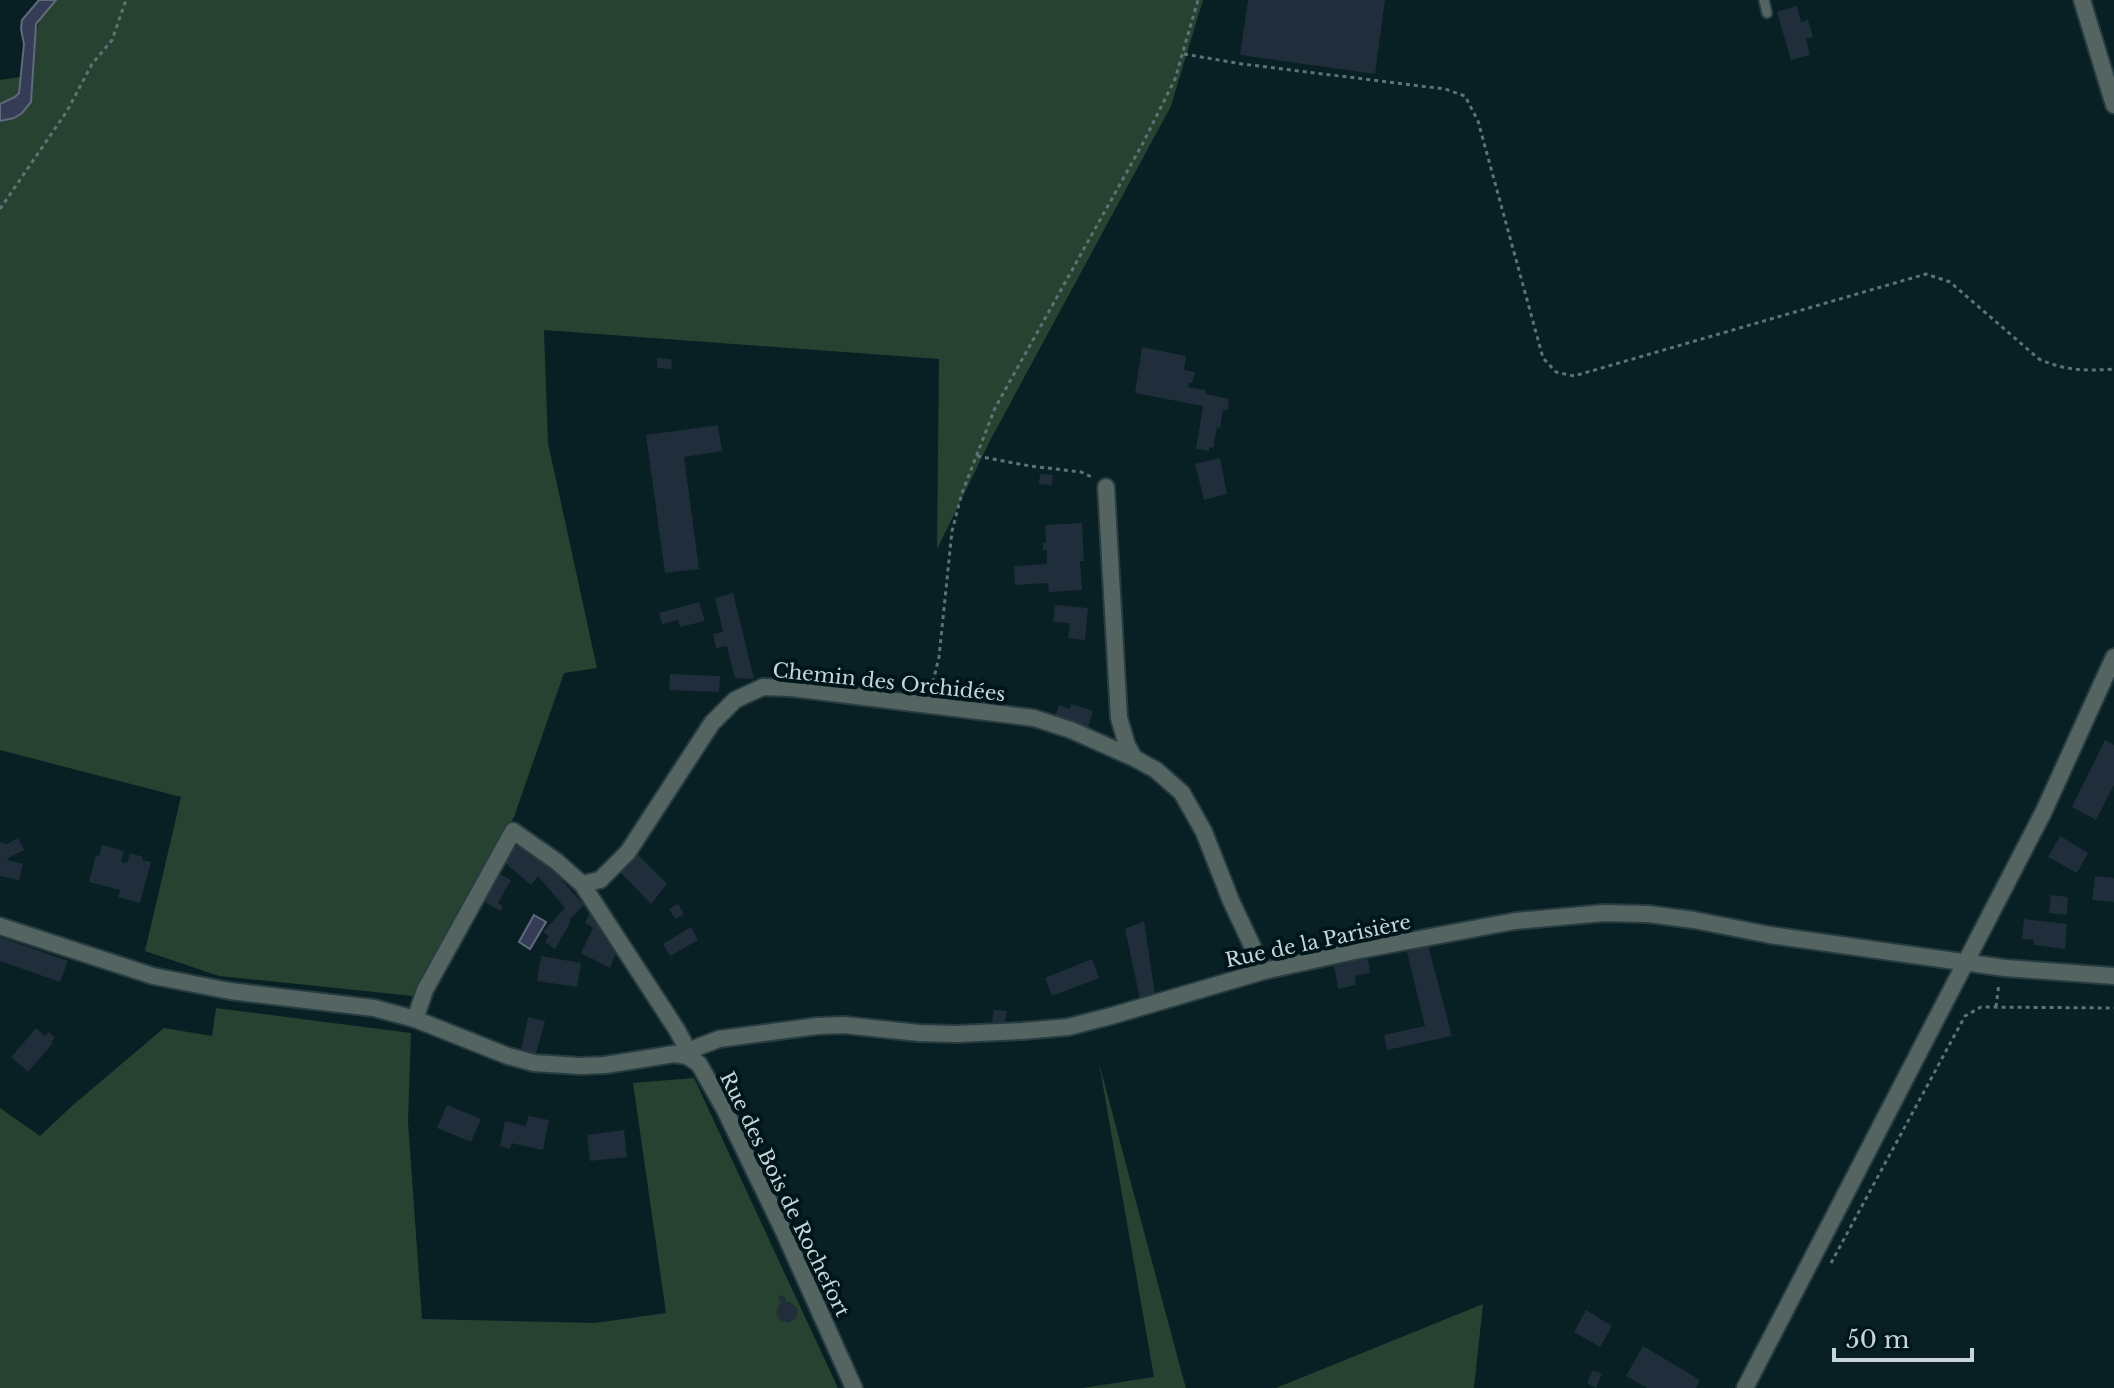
<svg xmlns="http://www.w3.org/2000/svg" width="2114" height="1388" font-family="'Libre Baskerville',serif">
<style>
.green{fill:#284232}
.water{fill:#343c56;stroke:#606a7d;stroke-width:2}
.building{fill:#1f2e3a}
.lines{fill:none;stroke-linecap:round;stroke-linejoin:round}
.service-casing{stroke:#273c41;stroke-width:13}
.minor-casing{stroke:#273c41;stroke-width:20}
.tertiary-casing{stroke:#273c41;stroke-width:20}
.path{stroke:#607276;stroke-width:3;stroke-dasharray:4 4;stroke-linecap:butt}
.service{stroke:#536461;stroke-width:9}
.minor{stroke:#536461;stroke-width:16}
.tertiary{stroke:#536461;stroke-width:16}
.labels{text-anchor:middle;stroke-width:8;stroke-linejoin:round;paint-order:stroke}
.street-label{font-size:20px;fill:#c8d5d8;stroke:#01161a}
</style>
<rect width="100%" height="100%" fill="#081f24"/>
<!-- green -->
<path class="green" d="M47,0h1156l-32,106 -179,331 -55,112 2,-190 -395,-29 4,113 49,225 -33,5 -50,144 -101,179 -194,-20 -74,-25 36,-154 -181,-47v-670l20,-3z
M216,1008l195,25 -3,89 14,197 173,4 71,-10 -33,-230 61,-5 144,310h-838v-280l40,28 33,-31 91,-77 48,8z
M1099,1063l83,311 4,14h-104l72,-11z
M1483,1304l-9,84h-198z"/>
<!-- water -->
<path class="water" d="M39,0h17l-20,24 -5,78 -9,11 -8,5 -14,3v-17l15,-7 4,-4 5,-49 -3,-15 1,-9z
M534,915l12,7 -16,27 -11,-7z"/>
<!-- building -->
<path class="building" d="M1248,0h137l-10,74 -135,-19z
M1797,6l4,16 7,-2 5,17 -7,2 4,16 -19,5 -14,-48z
M1142,347l44,9 -2,14 11,2 -3,11h-3l-1,4 17,3 1,4 23,5 -1,11h-5l-3,18 -3,-1 -4,21 -4,-1v4l-13,-2 7,-43 -68,-13z
M657,358l14,1 1,10 -15,-1z
M718,425l4,26 -38,6 15,112 -34,4 -19,-138z
M1220,458l7,36 -23,6 -9,-36z
M1040,474l13,1 -1,10 -13,-1z
M1082,523l2,38h-4l2,29 -33,2 -1,-9 -33,2 -1,-19 33,-2v-14h-4v-7l3,-1 -1,-17z
M733,593l21,86 -19,-1 -8,-32 -11,2 -3,-14 10,-2 -8,-34z
M699,602l6,19 -25,6 -2,-7 -16,4 -3,-11z
M1055,605l33,3 -3,32 -17,-2 2,-15 -17,-1z
M670,674l50,2 -1,16 -50,-2z
M1071,704l22,7 -5,16 -33,-10 4,-12 11,4z
M2105,740l9,5v40l-18,35 -24,-13z
M2060,836l28,17 -11,20 -29,-16z
M18,838l6,12 -16,8 -1,2 16,4 -4,16 -19,-4v-34l7,2z
M514,844l35,22 35,39 -15,15 2,1 -16,28 -10,-7 4,-6 -6,-4 22,-24 -27,-32 -7,9 -27,-23z
M102,845l22,6 -3,11 6,1 3,-10 13,4 -1,3 9,2 -11,41 -22,-6 2,-7 -31,-8 7,-27 3,1z
M635,852l32,32 -16,20 -31,-32z
M498,873l13,7 -13,23 5,3 -2,5 -19,-10z
M2095,876l19,2v24l-22,-2z
M2051,895l17,2 -1,18 -18,-2z
M678,904l6,10 -9,5 -6,-10z
M590,912l26,41 -6,15 -29,-15 12,-25 -8,-5z
M2024,919l43,5 -2,25 -31,-4v-5l-12,-1z
M1144,921l11,74 -15,4 -15,-70z
M691,927l7,13 -28,16 -7,-12z
M0,937l68,24 -8,21 -60,-21z
M1428,945l24,91 -65,14 -3,-15 41,-9 -18,-74z
M541,956l40,7 -4,24 -40,-6z
M1092,959l7,19 -47,18 -7,-18z
M1368,959l2,14 -15,3 1,9 -18,4 -4,-25z
M994,1010l13,1 -2,11h-13z
M528,1017l17,4 -9,33 -15,-3z
M36,1028l9,8 3,-4 7,5 -4,5 2,1 -25,29 -17,-15z
M447,1105l34,14 -10,23 -34,-14z
M528,1116l21,4 -6,30 -32,-7 -1,6 -10,-3 5,-25 21,5z
M624,1130l3,27 -37,4 -3,-26z
M784,1295l2,6 7,3 5,6 -2,8 -8,5 -8,-3 -4,-7 3,-8 5,-4 -4,1 -2,-5z
M1586,1310l26,16 -12,21 -26,-15z
M1643,1346l57,34 -4,8h-49l-21,-12z
M1593,1370l9,4 -6,14 -9,-5z"/>
<g class="lines">
<!-- service casing -->
<g class="service-casing">
<path id="service" d="M1764,0l3,13"/>
</g>
<!-- minor casing -->
<g class="minor-casing">
<path id="minor" d="M1106,487l13,231 8,27 7,13
M582,884l18,-4 28,-28 84,-129 23,-23 28,-13 28,1 243,30 37,12 63,28 22,12 26,23 22,39 27,69 33,70
M415,1019l10,-29 88,-159 43,30 26,23 95,146 7,13 3,13 11,-9 21,-8 98,-13 27,-1 75,8 37,1 67,-3 45,-4 43,-11 153,-45 86,-19 165,-31 89,-8 44,1 46,6 76,15 235,33 109,8"/>
</g>
<!-- tertiary casing -->
<g class="tertiary-casing">
<path id="tertiary" d="M2082,0l32,105
M0,926l153,50 77,15 144,17 41,11 93,37 26,7 47,3 24,-1 69,-11 13,2 12,8 25,44 60,124 70,156
M1745,1388l299,-577 70,-154"/>
</g>
<!-- path -->
<path class="path" d="M1184,54l58,10 203,25 20,7 13,25 65,237 13,14 18,4 352,-102 24,8 89,77c27,12 47,12 75,10
M0,209l67,-98 25,-47 20,-24 14,-40
M977,456l53,10 51,6 13,6
M931,690l8,-33 13,-126 10,-38 33,-85 148,-265 32,-64 23,-79
M1996,1007l3,-24
M1831,1263l134,-247 16,-9 133,1"/>
<!-- service -->
<use href="#service" class="service"/>
<!-- minor -->
<use href="#minor" class="minor"/>
<!-- tertiary -->
<use href="#tertiary" class="tertiary"/>
</g>
<g class="labels">
<!-- street labels -->
<g class="street-label">
<text transform="translate(889 682) rotate(6)" y="7">Chemin des Orchidées</text>
<text transform="translate(1318 941) rotate(-12)" y="7">Rue de la Parisière</text>
<text transform="translate(785 1194) rotate(64)" y="7">Rue des Bois de Rochefort</text>
</g>
</g>
<!-- scale -->
<path d="M1834 1348v12h138v-12" fill="none" stroke="#c8d5d8" stroke-width="4"/>
<text x="1846" y="1348" font-size="24" fill="#c8d5d8" stroke="#01161a" stroke-width="6" paint-order="stroke">50 m</text>
</svg>
